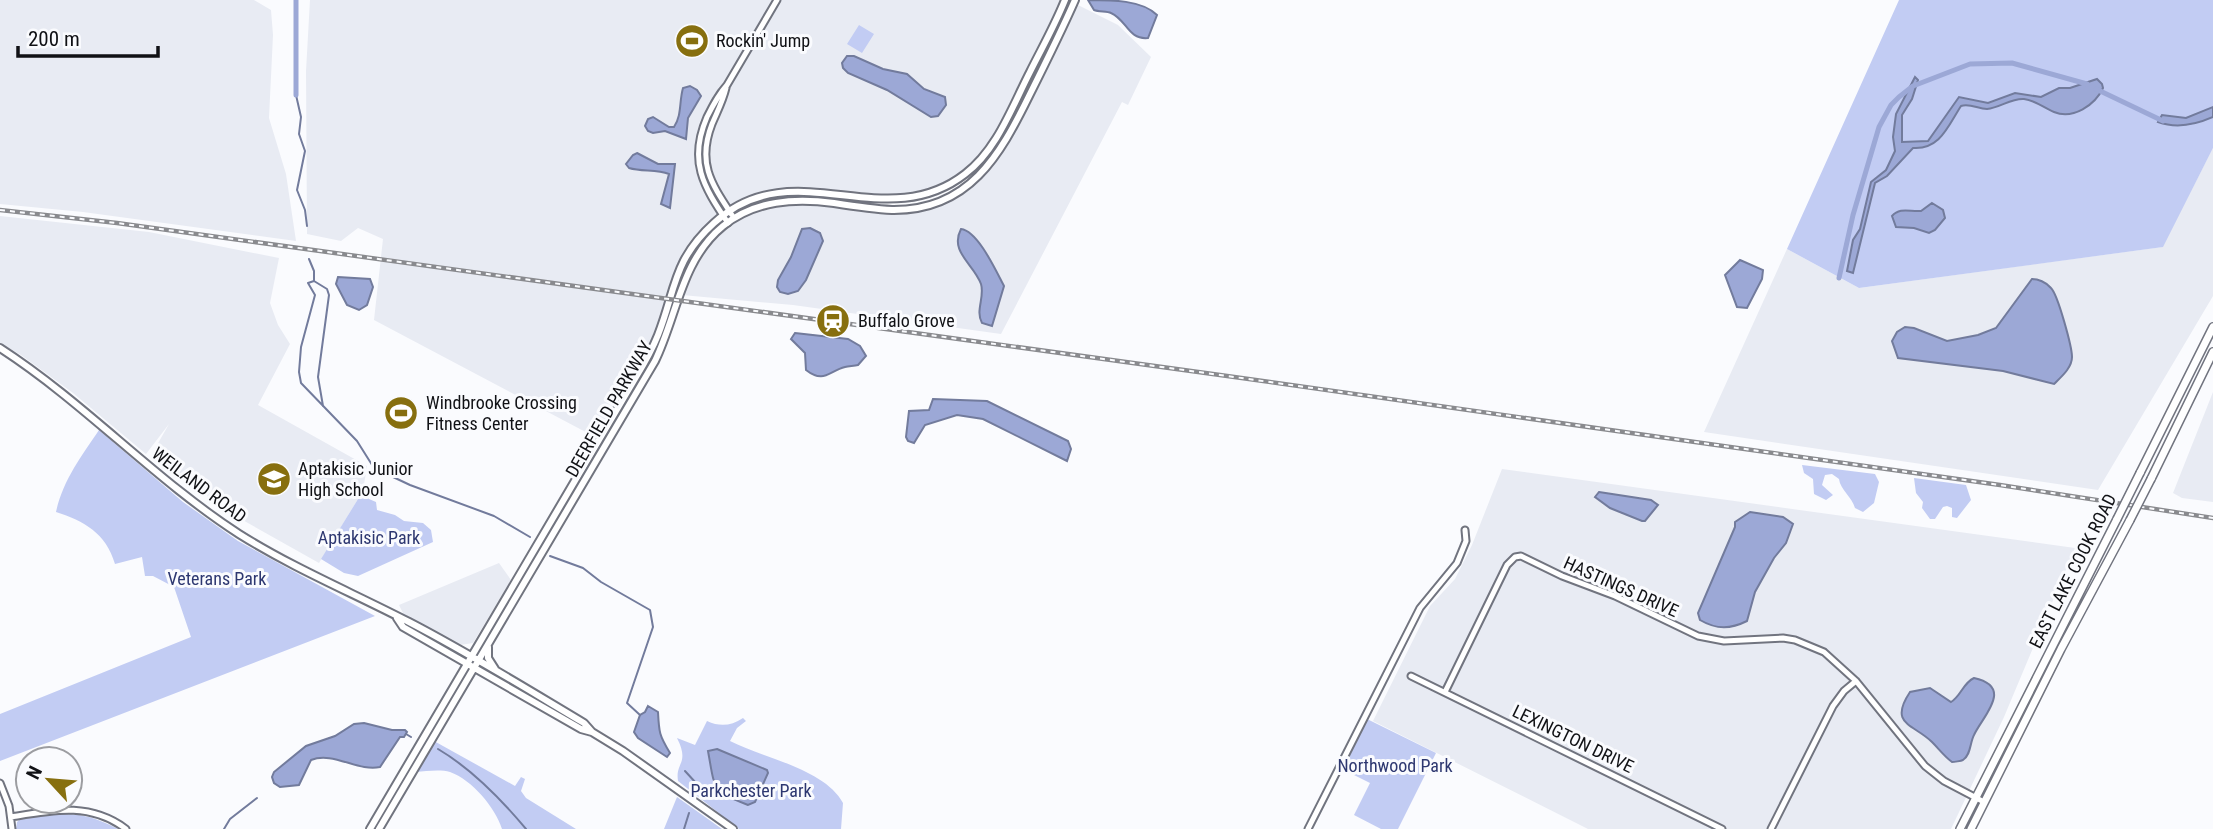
<svg xmlns="http://www.w3.org/2000/svg" width="2213" height="829" font-family="'Roboto Condensed',sans-serif">
<style>
.built{fill:#e8ebf3}
.green{fill:#c2ccf3}
.water{fill:#9ca8d6;stroke:#727b9c;stroke-width:2}
.lines{fill:none;stroke-linecap:round;stroke-linejoin:round}
.stream{stroke:#727b9c;stroke-width:2}
.canal{stroke:#9ca8d6;stroke-width:5}
.tertiary-casing{stroke:#71747f;stroke-width:9}
.secondary-casing{stroke:#71747f;stroke-width:10}
.primary-casing{stroke:#71747f;stroke-width:10}
.tertiary{stroke:#fff;stroke-width:5}
.secondary{stroke:#fff;stroke-width:6}
.primary{stroke:#fff;stroke-width:7}
.rail-casing{stroke:#898a8e;stroke-width:4.5}
.rail{stroke:#fafbfe;stroke-width:2;stroke-dasharray:5;stroke-linecap:butt}
.primary-bridge-casing{stroke:#71747f;stroke-width:10;stroke-linecap:butt}
.primary-bridge{stroke:#fff;stroke-width:7}
.labels{text-anchor:middle;stroke-width:6;stroke-linejoin:round;paint-order:stroke}
.poi-label{font-size:18px;fill:#101115;stroke:#fafbfe;text-anchor:start}
.street-label{font-size:18px;fill:#101115;stroke:#fafbfe}
.park-label{font-size:18px;fill:#2d3770;stroke:#fafbfe}
</style>
<rect width="100%" height="100%" fill="#fafbfe"/>
<!-- built -->
<path class="built" d="M0,0h254l17,10 2,25 -4,83 17,56 10,67 -213,-29 -83,-8z
M310,0h751l-71,143 -20,23 -17,12 -26,12 -25,6 -110,-9 -25,4 -32,11 -18,13 -36,45 -22,64 -27,55 -35,59 -223,-118 9,-81 -25,-11 -17,13 -34,-7 -1,-163z
M1076,4l42,21 33,32 -23,48 -6,-3 -121,232 -208,-29 -111,-10 13,-31 24,-31 34,-22 35,-8 120,9 27,-7 42,-22 26,-32 23,-42z
M2213,148v148l-115,194 -394,-58 83,-183 72,39 303,-41z
M0,216l149,16 130,26 -9,45 8,22 12,19 -32,61 109,61 -4,25 -44,72 -96,-54 -70,-57 16,-28 -23,30 -73,-61 -52,-38 -21,-12z
M2213,392v110l-31,-4 -9,-5z
M1502,469l573,79 -71,169 -53,112h-363l-215,-108 57,-115 25,-27 17,-34z
M499,563l12,17 -38,63 -13,2 -56,-30 -5,-10z"/>
<!-- green -->
<path class="green" d="M1899,0h314v148l-50,99 -304,41 -72,-39z
M859,25l15,9 -12,19 -15,-9z
M99,430l84,72 55,39 137,75 -375,145v-47l191,-77 -17,-50 -21,-11h-8l-3,-19 -27,7c-9,-31 -31,-43 -59,-52 7,-32 25,-55 43,-82z
M1802,465l73,9 4,8 -5,21 -11,9 -8,-4c-3,-11 -15,-19 -16,-29l-7,-5 -7,1 -3,10 11,10 -7,5 -12,-6 -1,-15 -9,-6z
M1914,478l52,7 5,15 -14,18 -5,-1v-9l-5,-2 -4,1 -8,12h-5l-8,-11 1,-6 -7,-9z
M363,491l6,8 7,3 1,8 18,5 9,6 19,2 8,7 2,12 -75,34 -14,-3 -23,-14z
M743,718l3,3 -9,7 -7,13c33,17 95,28 113,62l-2,26h-102l-61,-48c-3,-19 12,-17 -1,-43l18,7 12,-24c13,6 24,5 36,-3z
M1367,719l69,34 -38,76h-17l-27,-14 16,-32 -28,-14z
M434,741l81,45 6,-9 4,2 -4,12 5,7 50,31h-74c-7,-22 -30,-49 -52,-57 -9,-3 -24,-1 -34,0z
M677,797l45,32h-58z
M51,814c25,-2 44,3 67,15h-102l1,-7 3,-3z"/>
<!-- water -->
<path class="water" d="M1088,0c24,0 54,0 69,15l-9,23c-20,2 -21,-18 -37,-25 -4,-2 -12,-1 -17,-3z
M847,56h7l29,13 24,5 17,15 21,8 1,8 -8,11 -7,1 -44,-27 -39,-17 -5,-5 -1,-5z
M1915,77l3,3 -6,19 -10,16v27l26,-1 31,-44 29,6 27,-10 26,4 18,-9h11l27,-9 5,5 1,4c-8,17 -30,32 -49,24 -10,-4 -19,-12 -30,-13 -13,-1 -24,9 -37,10 -9,0 -17,-6 -26,-3 -13,20 -21,44 -48,42l-26,28 -12,7 -22,90 -6,-2 6,-31 7,-11 11,-47 15,-12 9,-19 -2,-14 3,-23z
M690,86l7,4 4,6 -13,22 -2,21 -21,-8 -12,2 -5,-2 -3,-5 3,-7 5,-2 16,10h5c8,-12 5,-25 9,-39z
M2213,107v10c-18,8 -36,12 -55,5l4,-7 24,3z
M637,153l21,11h17l-5,44 -9,-4 8,-30c-13,-5 -27,-2 -40,-6l-3,-4 7,-9z
M1932,203l11,7 2,8 -10,12 -6,3 -15,-5 -18,-1 -4,-11c8,-9 18,-4 29,-5z
M810,228l10,5 3,8 -17,39 -8,11 -10,3 -8,-2 -3,-5 1,-7 13,-23 11,-28z
M961,229c17,2 35,42 43,57l-12,40 -10,-3c-7,-12 3,-26 -1,-39 -7,-20 -32,-32 -20,-55z
M1740,260l23,10 -1,9 -15,29 -10,-1 -12,-32z
M338,277l32,2 3,8 -6,18 -8,5 -12,-5 -11,-21z
M2032,279c6,0 14,3 19,9 7,7 21,59 21,69 0,11 -11,20 -18,27l-51,-13 -105,-13 -6,-17 5,-9 8,-5 9,1 33,13 31,-6 18,-7z
M795,333l53,6 12,7 6,10 -8,9c-4,1 -9,1 -13,2 -16,4 -21,17 -39,3l-1,-17 -14,-14z
M933,399l54,2 81,40 3,8 -4,12 -84,-42 -26,-4 -32,10 -11,18 -6,-2 -2,-4 3,-26 20,-1z
M1599,492l52,8 7,5 -13,16h-3l-32,-13 -15,-11z
M1750,512l33,5 10,7 -7,19 -12,15 -19,34 -8,29c-16,8 -30,9 -47,-1l-2,-7 37,-86v-5z
M1974,678c41,9 8,39 0,57 -4,7 -3,20 -11,25 -2,1 -9,2 -11,2 -8,-6 -13,-13 -20,-20 -18,-18 -44,-17 -22,-50l20,-4 21,14c10,-6 12,-19 23,-24z
M648,706l10,6c1,20 1,23 12,41l-3,4 -29,-19 -4,-6 6,-17 5,-3z
M364,723l28,7h13l2,2 -3,5h-4l-20,30c-22,5 -47,-16 -69,-7l-12,25 -19,2 -6,-4 -2,-6 2,-5 32,-26 29,-10 19,-12z
M717,749l50,21 1,3 -13,29 -7,3c-37,-14 -33,-16 -40,-54z"/>
<g class="lines">
<!-- stream -->
<path class="stream" d="M296,95l5,22 -2,17 6,17 -8,39 8,20 2,16
M309,259l5,12v10l-6,2 7,12 -14,52 -2,25 2,11 56,58 17,27 36,17 84,31 36,21
M314,281l13,8 2,6 -11,82 5,29
M550,556l33,12 18,14 49,28 3,17 -26,76 13,12
M406,734l5,3
M438,749c34,20 63,50 88,80
M685,771l11,12 -1,10
M224,829l6,-10 27,-21
M684,829l5,-16"/>
<!-- canal -->
<path class="canal" d="M2096,89l67,32
M296,95v-95
M1839,278l14,-63 26,-88 12,-22 8,-8 14,-11 57,-22 42,-1 75,21"/>
<!-- tertiary casing -->
<g class="tertiary-casing">
<path id="tertiary" d="M726,88c-3,13 -9,24 -14,36 -15,39 -1,59 20,91
M728,223c-25,-37 -40,-62 -21,-106 6,-12 11,-22 20,-32l50,-85
M1411,676l311,153
M1445,692l62,-127 8,-8 6,-1 41,20 53,20 83,40 26,5 59,-3 12,2 29,12 32,29 69,85 19,15 40,21
M0,783l9,23 3,23
M11,817c42,-7 79,-15 115,12
M1308,829l112,-221 37,-45 9,-22 -1,-11
M1771,829l62,-123 11,-15 12,-10"/>
</g>
<!-- secondary casing -->
<g class="secondary-casing">
<path id="secondary" d="M0,348c85,55 154,131 239,186 54,34 114,59 170,88 60,31 118,67 175,101l8,9
M397,618l6,9 178,102 11,3 31,19 110,78
M488,647v11l7,11
M370,829l266,-452c8,-13 16,-27 22,-42 18,-46 15,-75 56,-112 79,-73 170,14 251,-49 32,-24 47,-67 65,-102 12,-24 25,-47 35,-72
M379,829l276,-468c22,-45 26,-101 68,-135 32,-26 72,-28 111,-23 19,3 38,6 58,7 77,1 108,-55 137,-114 16,-32 32,-64 46,-96"/>
</g>
<!-- primary casing -->
<g class="primary-casing">
<path id="primary" d="M2140,473l73,-146
M2151,479l62,-127
M1960,829l157,-310
M1971,829l90,-180 69,-129"/>
</g>
<!-- tertiary -->
<use href="#tertiary" class="tertiary"/>
<!-- secondary -->
<use href="#secondary" class="secondary"/>
<!-- primary -->
<use href="#primary" class="primary"/>
<!-- rail casing -->
<g class="rail-casing">
<path id="rail" d="M0,210l117,13 1103,152 780,110 213,33"/>
</g>
<!-- rail -->
<use href="#rail" class="rail"/>
<!-- primary-bridge casing -->
<g class="primary-bridge-casing">
<path id="primary-bridge" d="M2117,519l23,-46
M2130,520l21,-41"/>
</g>
<!-- primary-bridge -->
<use href="#primary-bridge" class="primary-bridge"/>
</g>
<!-- icons -->
<defs>
<g id="stadium-disc" transform="scale(1.75)"><circle r="9.5" fill="#876f0f" stroke="#fafbfe"/><path d="M0-5a6.5 5 0 1 0 0 10a6.5 5 0 1 0 0-10ZM-3.5-1.8h7v3.6h-7Z" fill="#fff"/></g>
<g id="station-disc" transform="scale(1.75)"><circle r="9.5" fill="#876f0f" stroke="#fafbfe"/><path d="M-3-6H3Q5-6 5-4V2Q5 4 3 4L4.5 6H3L1.5 4h-3L-3 6H-4.5L-3 4Q-5 4-5 2V-4Q-5-6-3-6ZM-3.5-4v3h7v-3ZM-3.5 1v1.5H-2V1ZM2 1v1.5H3.5V1Z" fill="#fff"/></g>
<g id="school-disc" transform="scale(1.75)"><circle r="9.5" fill="#876f0f" stroke="#fafbfe"/><path d="M0-5L7-2L0 1L-7-2ZM-4 1L0 2.5L4 1V4Q0 6-4 4Z" fill="#fff"/></g>
</defs>
<g fill-rule="evenodd">
<use href="#stadium-disc" x="692" y="41"/>
<use href="#station-disc" x="833" y="321"/>
<use href="#stadium-disc" x="401" y="413"/>
<use href="#school-disc" x="274" y="479"/>
</g>
<g class="labels">
<!-- poi labels -->
<g class="poi-label">
<text x="716" y="47">Rockin' Jump</text>
<text x="858" y="327">Buffalo Grove</text>
<text x="426" y="409">Windbrooke Crossing<tspan x="426" dy="21">Fitness Center</tspan></text>
<text x="298" y="475">Aptakisic Junior<tspan x="298" dy="21">High School</tspan></text>
</g>
<!-- street labels -->
<g class="street-label">
<text transform="translate(609 409) rotate(-60)" y="6">DEERFIELD PARKWAY</text>
<text transform="translate(199 485) rotate(37)" y="6">WEILAND ROAD</text>
<text transform="translate(2073 571) rotate(-63)" y="6">EAST LAKE COOK ROAD</text>
<text transform="translate(1621 587) rotate(24)" y="6">HASTINGS DRIVE</text>
<text transform="translate(1573 739) rotate(26)" y="6">LEXINGTON DRIVE</text>
</g>
<!-- park labels -->
<g class="park-label">
<text x="369" y="544">Aptakisic Park</text>
<text x="217" y="585">Veterans Park</text>
<text x="1395" y="772">Northwood Park</text>
<text x="751" y="797">Parkchester Park</text>
</g>
</g>
<!-- north arrow -->
<g transform="translate(49 780) rotate(296)"><circle r="33" fill="#fafbfe" stroke="#9c9da1" stroke-width="2"/>
<path d="M0-5L12 26L0 18L-12 26Z" fill="#876f0f"/>
<text y="-10" font-size="19" font-weight="bold" text-anchor="middle" fill="#101115">N</text>
</g>
<!-- scale -->
<path d="M18 46v10h140v-10" fill="none" stroke="#101115" stroke-width="3.5"/>
<text x="28" y="46" font-size="21" fill="#101115" stroke="#fafbfe" stroke-width="5" paint-order="stroke">200 m</text>
</svg>
